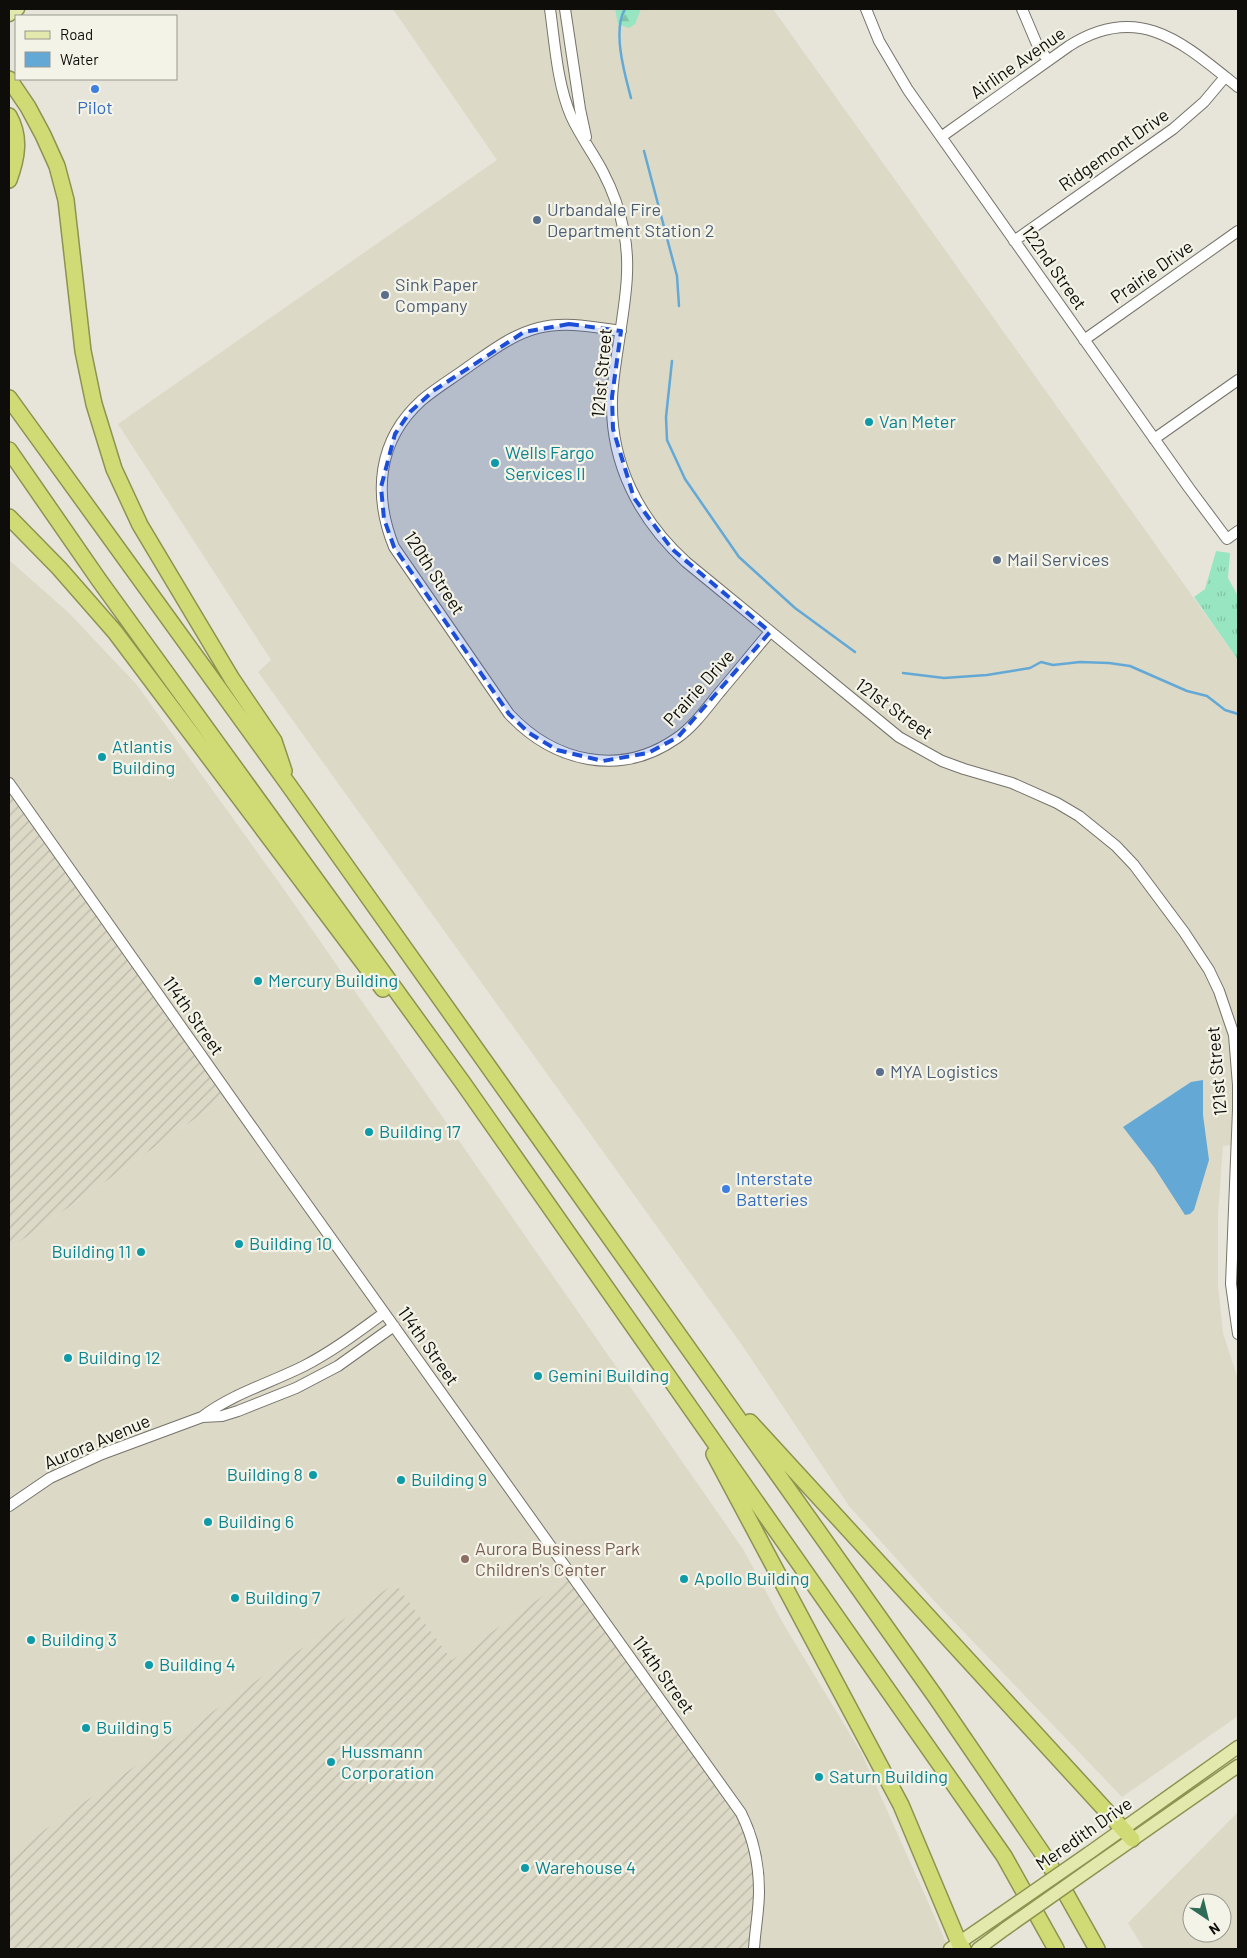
<svg xmlns="http://www.w3.org/2000/svg" width="1247" height="1958" font-family="Barlow,sans-serif">
<style>
.built{fill:#dcd9c7;fill-rule:evenodd}
.industrial{fill:url(#industrial-furrows)}
.forest{fill:url(#forest-firs)}
.park{fill:url(#park-tufts)}
.water{fill:#64a9d6}
.lines{fill:none;stroke-linecap:round;stroke-linejoin:round}
.stream{stroke:#64a9d6;stroke-width:2.5}
.minor-casing{stroke:#757369;stroke-width:12}
.major-casing{stroke:#8d9350;stroke-width:15}
.highway-casing{stroke:#8d9350;stroke-width:18}
.minor{stroke:#fff;stroke-width:10}
.major{stroke:#e3e9ad;stroke-width:12}
.highway{stroke:#d1db76;stroke-width:15}
.major-bridge-casing{stroke:#8d9350;stroke-width:15;stroke-linecap:butt}
.major-bridge{stroke:#e3e9ad;stroke-width:12}
.marked{fill:#1d4ed8;fill-opacity:0.2;stroke:#1d4ed8;stroke-width:4;stroke-dasharray:10 6;stroke-linejoin:round}
.shop-dot{fill:#3f7fe0;stroke:#f4f3e7;stroke-width:2}
.service-dot{fill:#5c6f8a;stroke:#f4f3e7;stroke-width:2}
.culture-dot{fill:#0f9aa8;stroke:#f4f3e7;stroke-width:2}
.education-dot{fill:#8d6e63;stroke:#f4f3e7;stroke-width:2}
.labels{text-anchor:middle;stroke-width:4.5;stroke-linejoin:round;paint-order:stroke}
.street-label{font-size:18px;fill:#0e0d0a;stroke:#f4f3e7}
.shop-label{font-size:18px;fill:#366cbe;stroke:#f4f3e7}
.service-label{font-size:18px;fill:#4e5e75;stroke:#f4f3e7;text-anchor:start}
.culture-label{font-size:18px;fill:#0d838f;stroke:#f4f3e7;text-anchor:start}
.education-label{font-size:18px;fill:#785e54;stroke:#f4f3e7;text-anchor:start}
</style>
<defs>
<pattern id="industrial-furrows" width="10" height="10" patternUnits="userSpaceOnUse" patternTransform="scale(1.25)"><rect width="10" height="10" fill="#dcd9c7"/><path d="M-1 1l2-2M0 10L10 0M9 11l2-2" fill="none" stroke="#bcb9aa"/></pattern>
<pattern id="forest-firs" width="22" height="20" patternUnits="userSpaceOnUse" patternTransform="scale(1.25)"><rect width="22" height="20" fill="#98e5c1"/><path d="M5 1l3.5 6h-7zM16 11l3.5 6h-7z" fill="#82c3a4"/></pattern>
<pattern id="park-tufts" width="24" height="20" patternUnits="userSpaceOnUse" patternTransform="scale(1.25)"><rect width="24" height="20" fill="#98e5c1"/><path d="M3 7l-1-3M5 7V3M7 7l1-3M15 17l-1-3M17 17v-4M19 17l1-3" fill="none" stroke="#82c3a4"/></pattern>
</defs>
<rect width="100%" height="100%" fill="#e7e5da"/>
<!-- built -->
<path class="built" d="M393,9h380l465,651v485l-15,1 -5,68v71l5,48 15,46v337l-116,81 -184,-192 -89,-99 -107,-161 -484,-673 13,-12 -153,-236 379,-264z
M9,560l60,53 68,72 151,210 455,654 41,76 77,127 88,197h-195l-183,-373 -119,84 -57,-77 -386,272v-606l220,-154 -220,-312z
M1238,1812v137h-94l-16,-26zM1192,1903h30v30h-30z"/>
<!-- industrial -->
<path class="industrial" d="M9,783l220,312 -220,154z
M571,1576l170,237 16,48 -3,88h-745v-94l386,-272 57,77z"/>
<!-- forest -->
<path class="forest" d="M615,9h26l-6,15 -6,4 -11,-4z"/>
<!-- park -->
<path class="park" d="M1216,551l14,2 -2,25 10,18v64l-44,-63 11,-8z"/>
<!-- water -->
<path class="water" d="M1203,1080v35l6,45 -15,50 -4,4 -5,1 -31,-48 -31,-40 68,-45z"/>
<g class="lines">
<!-- stream -->
<path class="stream" d="M625,9c-13,22 0,66 6,89
M644,151l33,125 2,30
M672,361l-6,56 1,23 18,39 54,78 56,51 60,44
M903,673l41,5 43,-3 43,-7 11,-6 12,3 27,-3 29,1 21,3 57,25 20,5 18,14 13,4"/>
<!-- minor casing -->
<g class="minor-casing">
<path id="minor" d="M550,9c5,35 7,74 21,107 9,20 22,37 32,56 10,19 17,39 21,60 7,34 1,68 -4,102 -3,21 -7,43 -8,64 -2,65 27,121 74,164l213,175 43,24 22,8 48,14 45,20 22,13 37,30 18,19 50,67 25,38 10,21 15,44 4,50v25l-7,174 7,50
M565,9l15,100 6,28
M866,9l13,32 29,49 281,398 38,51 11,-8
M1022,9l14,33 12,19
M941,137l128,-91c71,-45 115,-2 169,41
M1014,241l159,-112 31,-27 21,-25
M621,331c-28,-4 -55,-10 -83,-3 -27,7 -48,24 -70,39 -15,11 -32,21 -46,33 -45,40 -49,95 -28,147l115,167c45,48 111,64 168,24 17,-12 29,-29 42,-45 17,-20 34,-41 51,-61
M1084,340l154,-109
M1154,439l84,-59
M9,783l257,364 475,666c12,24 18,52 18,78 0,20 -4,39 -5,58
M202,1417c30,-23 68,-34 102,-51 29,-15 54,-34 80,-53
M9,1506l41,-28 52,-24 100,-37 20,-1 16,-5 58,-23 42,-22 56,-40"/>
</g>
<!-- major casing -->
<g class="major-casing">
<path id="major" d="M9,15l9,-6
M1089,1853l149,-106
M1096,1865l142,-99
M950,1949l48,-33
M978,1949l27,-20"/>
</g>
<!-- highway casing -->
<g class="highway-casing">
<path id="highway" d="M9,79l19,28 15,28 14,31 9,34 17,151 11,53 20,65 26,56 92,154 42,62 10,30
M9,116c12,21 8,42 0,64
M9,398l279,386 647,912 112,164 50,89
M9,450l90,130 364,503 541,773 52,93
M9,517l50,51 56,64 268,357
M750,1422l382,417
M714,1454l187,351 58,138 4,6"/>
</g>
<!-- minor -->
<use href="#minor" class="minor"/>
<!-- major -->
<use href="#major" class="major"/>
<!-- highway -->
<use href="#highway" class="highway"/>
<!-- major-bridge casing -->
<g class="major-bridge-casing">
<path id="major-bridge" d="M998,1916l91,-63
M1005,1929l91,-64"/>
</g>
<!-- major-bridge -->
<use href="#major-bridge" class="major-bridge"/>
</g>
<!-- marked area -->
<path class="marked" d="M569,324l52,7 -9,66 1,32 21,69 38,51 98,83 -92,105 -30,16 -45,8 -46,-11 -28,-17 -20,-19 -115,-167 -10,-28 -3,-32 14,-53 15,-22 23,-21 91,-59z"/>
<!-- markers -->
<g class="shop-dot">
<circle cx="95" cy="89" r="5"/>
<circle cx="726" cy="1189" r="5"/>
</g>
<g class="service-dot">
<circle cx="537" cy="220" r="5"/>
<circle cx="385" cy="295" r="5"/>
<circle cx="997" cy="560" r="5"/>
<circle cx="880" cy="1072" r="5"/>
</g>
<g class="culture-dot">
<circle cx="869" cy="422" r="5"/>
<circle cx="495" cy="463" r="5"/>
<circle cx="102" cy="757" r="5"/>
<circle cx="258" cy="981" r="5"/>
<circle cx="369" cy="1132" r="5"/>
<circle cx="239" cy="1244" r="5"/>
<circle cx="141" cy="1252" r="5"/>
<circle cx="68" cy="1358" r="5"/>
<circle cx="538" cy="1376" r="5"/>
<circle cx="313" cy="1475" r="5"/>
<circle cx="401" cy="1480" r="5"/>
<circle cx="208" cy="1522" r="5"/>
<circle cx="684" cy="1579" r="5"/>
<circle cx="235" cy="1598" r="5"/>
<circle cx="31" cy="1640" r="5"/>
<circle cx="149" cy="1665" r="5"/>
<circle cx="86" cy="1728" r="5"/>
<circle cx="331" cy="1762" r="5"/>
<circle cx="819" cy="1777" r="5"/>
<circle cx="525" cy="1868" r="5"/>
</g>
<circle class="education-dot" cx="465" cy="1559" r="5"/>
<g class="labels">
<!-- street labels -->
<g class="street-label">
<text transform="translate(1018 63) rotate(-35)" y="6">Airline Avenue</text>
<text transform="translate(1114 150) rotate(-35)" y="6">Ridgemont Drive</text>
<text transform="translate(1054 268) rotate(55)" y="6">122nd Street</text>
<text transform="translate(1152 272) rotate(-35)" y="6">Prairie Drive</text>
<text transform="translate(602 373) rotate(-85)" y="6">121st Street</text>
<text transform="translate(434 573) rotate(57)" y="6">120th Street</text>
<text transform="translate(699 688) rotate(-48)" y="6">Prairie Drive</text>
<text transform="translate(894 709) rotate(36)" y="6">121st Street</text>
<text transform="translate(193 1016) rotate(55)" y="6">114th Street</text>
<text transform="translate(1217 1071) rotate(-95)" y="6">121st Street</text>
<text transform="translate(428 1346) rotate(55)" y="6">114th Street</text>
<text transform="translate(97 1442) rotate(-23)" y="6">Aurora Avenue</text>
<text transform="translate(663 1675) rotate(54)" y="6">114th Street</text>
<text transform="translate(1084 1834) rotate(-35)" y="6">Meredith Drive</text>
</g>
<!-- shop labels -->
<g class="shop-label">
<text x="95" y="114">Pilot</text>
<text x="736" y="1185" text-anchor="start">Interstate<tspan x="736" dy="21">Batteries</tspan></text>
</g>
<!-- service labels -->
<g class="service-label">
<text x="547" y="216">Urbandale Fire<tspan x="547" dy="21">Department Station 2</tspan></text>
<text x="395" y="291">Sink Paper<tspan x="395" dy="21">Company</tspan></text>
<text x="1007" y="566">Mail Services</text>
<text x="890" y="1078">MYA Logistics</text>
</g>
<!-- culture labels -->
<g class="culture-label">
<text x="879" y="428">Van Meter</text>
<text x="505" y="459">Wells Fargo<tspan x="505" dy="21">Services II</tspan></text>
<text x="112" y="753">Atlantis<tspan x="112" dy="21">Building</tspan></text>
<text x="268" y="987">Mercury Building</text>
<text x="379" y="1138">Building 17</text>
<text x="249" y="1250">Building 10</text>
<text x="131" y="1258" text-anchor="end">Building 11</text>
<text x="78" y="1364">Building 12</text>
<text x="548" y="1382">Gemini Building</text>
<text x="303" y="1481" text-anchor="end">Building 8</text>
<text x="411" y="1486">Building 9</text>
<text x="218" y="1528">Building 6</text>
<text x="694" y="1585">Apollo Building</text>
<text x="245" y="1604">Building 7</text>
<text x="41" y="1646">Building 3</text>
<text x="159" y="1671">Building 4</text>
<text x="96" y="1734">Building 5</text>
<text x="341" y="1758">Hussmann<tspan x="341" dy="21">Corporation</tspan></text>
<text x="829" y="1783">Saturn Building</text>
<text x="535" y="1874">Warehouse 4</text>
</g>
<!-- education labels -->
<g class="education-label">
<text x="475" y="1555">Aurora Business Park<tspan x="475" dy="21">Children's Center</tspan></text>
</g>
</g>
<!-- border -->
<rect width="1247" height="1958" fill="none" stroke="#0e0d0a" stroke-width="20"/>
<!-- legend -->
<rect x="15" y="15" width="162" height="65" fill="#f4f3e7" stroke="#98978f"/>
<rect x="25" y="31" width="25" height="8" fill="#e3e9ad" stroke="#98978f"/>
<text x="60" y="40" font-size="15" fill="#0e0d0a">Road</text>
<rect x="25" y="52" width="25" height="15" fill="#64a9d6" stroke="#98978f"/>
<text x="60" y="65" font-size="15" fill="#0e0d0a">Water</text>
<!-- north arrow -->
<g transform="translate(1207 1918) rotate(145)"><circle r="24" fill="#f4f3e7" stroke="#98978f"/>
<path d="M0-4L9 19L0 12L-9 19Z" fill="#2e6c58"/>
<text y="-8" font-size="14" font-weight="bold" text-anchor="middle" fill="#0e0d0a">N</text>
</g>
</svg>
